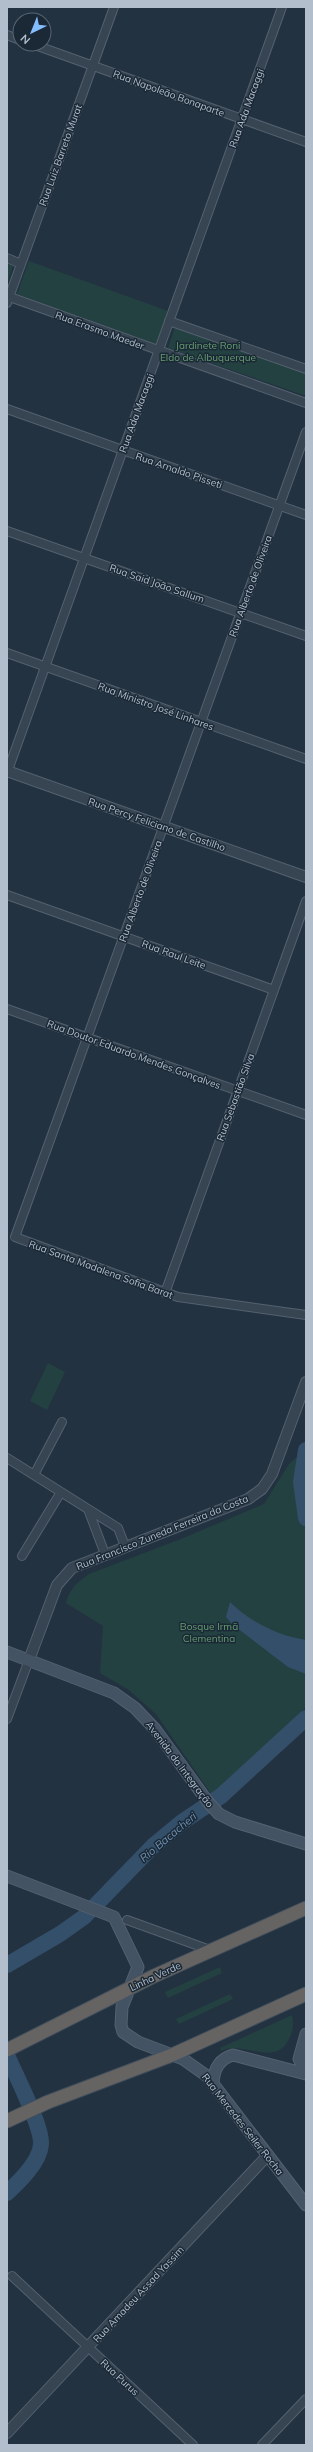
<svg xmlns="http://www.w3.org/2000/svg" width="313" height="2452" font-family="Mulish,sans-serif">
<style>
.green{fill:#244142}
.water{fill:#344f6a}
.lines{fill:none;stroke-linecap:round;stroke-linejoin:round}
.river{stroke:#344f6a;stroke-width:16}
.minor-casing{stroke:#54616f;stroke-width:10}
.tertiary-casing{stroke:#54616f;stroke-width:12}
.secondary-casing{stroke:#54616f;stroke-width:13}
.trunk-casing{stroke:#414e5c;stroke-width:15}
.minor{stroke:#374451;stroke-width:8}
.tertiary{stroke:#374451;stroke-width:10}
.secondary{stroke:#445364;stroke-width:11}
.trunk{stroke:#666462;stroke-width:13}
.labels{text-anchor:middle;stroke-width:3;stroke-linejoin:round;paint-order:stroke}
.street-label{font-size:10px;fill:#b3becc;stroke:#1b2936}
.park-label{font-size:10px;fill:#679f70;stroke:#1b2936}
.water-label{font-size:11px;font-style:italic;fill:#7092b2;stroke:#1b2936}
</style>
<rect width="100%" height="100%" fill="#223241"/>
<!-- green -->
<path class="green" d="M29,261l139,50 -12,33 -139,-50z
M7,264l6,2 -6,18z
M175,327l131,47v22l-138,-48z
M48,1363l17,9 -18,38 -17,-9z
M298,1456h5l-4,26 7,44v181l-94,88 -56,-81 -27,-24 -29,-17 3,-47 -37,-23c3,-14 12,-21 23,-29l92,-35 83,-35 25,-40z
M220,1967l2,6 -54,25 -3,-6z
M230,1994l3,5 -54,25 -3,-5z
M292,2015c2,9 1,16 -3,24 -14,29 -46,1 -68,12l-1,-3z"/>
<!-- water -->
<path class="water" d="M230,1602c20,20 49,34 76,38v34l-18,-7 -56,-43 -6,-7z"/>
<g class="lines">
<!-- river -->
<path class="river" d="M306,1450l-5,32 5,36
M7,1965l53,-31 24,-17 69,-71 29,-24 39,-26 85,-78
M7,2055c8,19 35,70 34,89 -1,18 -22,38 -34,49"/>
<!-- minor casing -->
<g class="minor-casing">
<path id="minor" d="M7,35l13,5
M32,44l274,98
M7,258l14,6
M7,296l299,107
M7,303l107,-296
M169,321l137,48
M7,409l299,106
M306,432l-291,805 163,60 128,18
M7,531l299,105
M7,653l299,106
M7,773l275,-766
M7,895l267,95
M7,1009l299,106
M165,1293l141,-392
M7,1458l111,70 7,18
M34,1475l28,-53
M88,1509l17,45
M22,1556l39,-64
M7,1719l22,-59
M127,1920l83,30
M12,2276l181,169
M262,2445l44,-46"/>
</g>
<!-- tertiary casing -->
<g class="tertiary-casing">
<path id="tertiary" d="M7,771l299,106
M29,1660l28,-75 15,-17 176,-69 14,-10 10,-15 34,-92
M7,2433l261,-278"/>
</g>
<!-- secondary casing -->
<g class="secondary-casing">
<path id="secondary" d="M7,1652l107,41 21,15 20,21 53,73 11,12 16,8 71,22
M7,1876l107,41 24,50 -16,40 -1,18 2,7 15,10 45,17 24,17 99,129
M306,2034l-7,25 7,13
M213,2083c1,-14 6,-24 20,-28l73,19"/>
</g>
<!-- trunk casing -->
<g class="trunk-casing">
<path id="trunk" d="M7,2050l147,-74 152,-68
M7,2121l41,-19 124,-47 134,-61"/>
</g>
<!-- minor -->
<use href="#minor" class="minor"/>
<!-- tertiary -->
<use href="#tertiary" class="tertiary"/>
<!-- secondary -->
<use href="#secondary" class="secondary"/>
<!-- trunk -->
<use href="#trunk" class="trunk"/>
</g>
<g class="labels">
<!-- street labels -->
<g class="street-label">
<text transform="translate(169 93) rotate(20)" y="4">Rua Napoleão Bonaparte</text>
<text transform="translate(246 108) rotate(-70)" y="4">Rua Ada Macaggi</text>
<text transform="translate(60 155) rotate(-70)" y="4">Rua Luiz Barreto Murat</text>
<text transform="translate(100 330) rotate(20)" y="4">Rua Erasmo Maeder</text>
<text transform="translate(136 413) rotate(-70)" y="4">Rua Ada Macaggi</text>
<text transform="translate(179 470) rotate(19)" y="4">Rua Arnaldo Pisseti</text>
<text transform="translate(157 583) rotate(19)" y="4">Rua Said João Sallum</text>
<text transform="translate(250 586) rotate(-70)" y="4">Rua Alberto de Oliveira</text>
<text transform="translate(156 706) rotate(20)" y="4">Rua Ministro José Linhares</text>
<text transform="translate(157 824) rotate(19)" y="4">Rua Percy Feliciano de Castilho</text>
<text transform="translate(140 891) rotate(-70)" y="4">Rua Alberto de Oliveira</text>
<text transform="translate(174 954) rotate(20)" y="4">Rua Raul Leite</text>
<text transform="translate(134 1054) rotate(20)" y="4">Rua Doutor Eduardo Mendes Gonçalves</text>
<text transform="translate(235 1097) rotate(-70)" y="4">Rua Sebastião Silva</text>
<text transform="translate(101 1269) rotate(20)" y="4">Rua Santa Madalena Sofia Barat</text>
<text transform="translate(162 1532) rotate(-22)" y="4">Rua Francisco Zuneda Ferreira da Costa</text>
<text transform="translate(180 1764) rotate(53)" y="4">Avenida da Integração</text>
<text transform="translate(155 1976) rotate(-25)" y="4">Linha Verde</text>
<text transform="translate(243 2124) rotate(52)" y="4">Rua Mercedes Seiler Rocha</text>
<text transform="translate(138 2294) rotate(-47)" y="4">Rua Amadeu Assad Yassim</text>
<text transform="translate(120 2377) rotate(43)" y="4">Rua Purus</text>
</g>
<!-- park labels -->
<g class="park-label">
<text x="208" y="349">Jardinete Roni<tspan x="208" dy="12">Eldo de Albuquerque</tspan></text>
<text x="209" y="1630">Bosque Irmã<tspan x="209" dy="12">Clementina</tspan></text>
</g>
<!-- water labels -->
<g class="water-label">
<text transform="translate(168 1837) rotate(-40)" y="4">Rio Bacacheri</text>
</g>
</g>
<!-- border -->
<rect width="313" height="2452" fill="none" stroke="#b3becc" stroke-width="16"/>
<!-- north arrow -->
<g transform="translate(32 32) rotate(223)"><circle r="19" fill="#1b2936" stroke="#586572"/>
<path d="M0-3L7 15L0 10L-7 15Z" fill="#84beff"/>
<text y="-6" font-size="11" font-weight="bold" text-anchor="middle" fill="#b3becc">N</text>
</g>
</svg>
